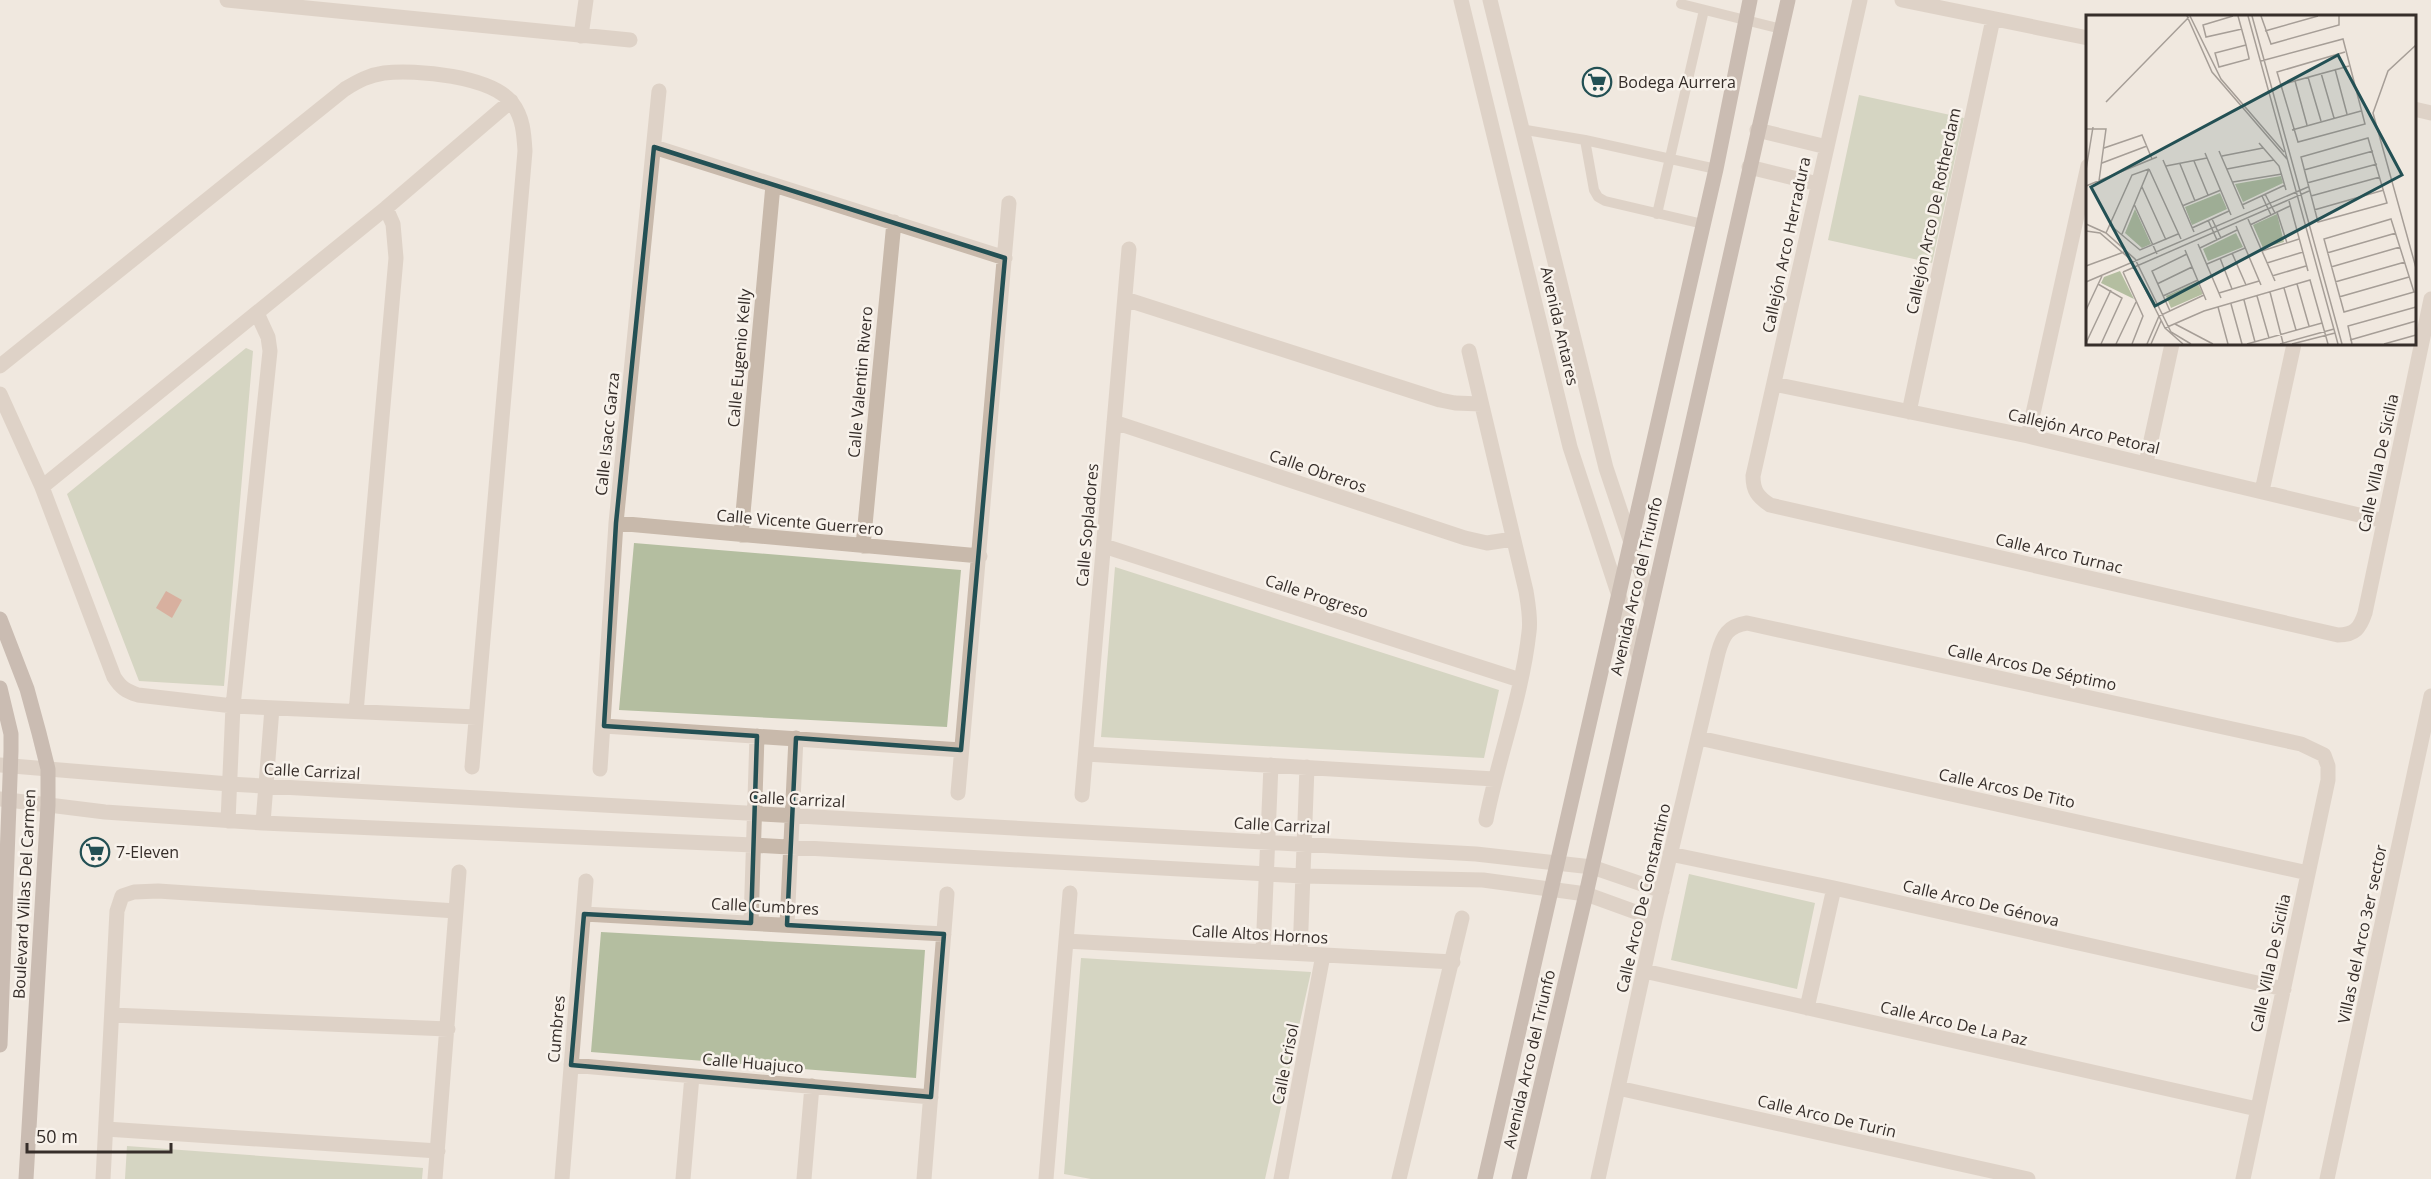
<svg xmlns="http://www.w3.org/2000/svg" width="2431" height="1179" font-family="'Open Sans',sans-serif">
<style>
.green{fill:#b4bea0}
.building{fill:#bb6d52}
.lines{fill:none;stroke-linecap:round;stroke-linejoin:round}
.lane{stroke:#c8b9ab;stroke-width:10}
.street{stroke:#c8b9ab;stroke-width:15}
.secondary{stroke:#9b887d;stroke-width:15}
.marked{fill:none;stroke:#235054;stroke-width:4.5;stroke-linejoin:round}
.labels{text-anchor:middle;stroke-width:5;stroke-linejoin:round;paint-order:stroke}
.poi-label{font-size:16px;fill:#362e2a;stroke:#f8f2eb;text-anchor:start}
.street-label{font-size:16px;fill:#362e2a;stroke:#f8f2eb}
.inset-road{fill:none;stroke:#a69e97;stroke-width:1.5}
.view{fill:#235054;fill-opacity:0.15;stroke:#235054;stroke-width:3}
.inset-edge{fill:none;stroke:#362e2a;stroke-width:3}
</style>
<rect width="100%" height="100%" fill="#f0e8df"/>
<!-- green -->
<path class="green" d="M1859,95l105,23 -32,145 -104,-23z
M246,348l7,3 -29,335 -85,-5 -72,-187z
M634,543l327,27 -14,157 -328,-17z
M1115,567l384,123 -15,68 -383,-21z
M1689,874l126,29 -18,86 -126,-29z
M601,932l324,18 -9,128 -325,-26z
M1081,958l230,14 -46,207h-174l-27,-5z
M127,1146l296,22 -1,11h-297z"/>
<!-- building -->
<path class="building" d="M166,591l16,9 -10,18 -16,-10z"/>
<g class="lines">
<!-- lane -->
<path class="lane" d="M1681,4l100,25
M1520,129l65,11 131,29
M1585,140l9,50 4,7 7,4 98,23
M1657,214l47,-204"/>
<!-- street -->
<path class="street" d="M227,0l403,40
M1461,0l109,447 69,210
M1490,0l116,468 45,134
M1860,0l-107,476c0,15 5,21 17,29l568,130c17,0 22,-7 27,-22l66,-314
M1902,0l186,38
M581,36l5,-36
M2414,109l17,4
M1757,130l70,17
M654,147l351,111
M1749,167l69,17
M1125,299l315,101 15,3 26,1
M1469,351l57,240c2,13 5,28 3,41 -7,64 -31,126 -43,188
M0,366l345,-277c13,-8 24,-14 39,-16 31,-4 108,3 128,30 11,14 12,31 13,48l-53,616
M1774,384l254,52 356,85
M0,394l42,93 72,190c7,11 12,14 24,18l95,11 243,11
M1909,412l84,-393
M1114,422l351,116 22,5 26,-4
M2028,436l60,-270
M2146,463l26,-119
M42,487l344,-279 125,-107
M2262,491l32,-147
M616,523l364,33
M741,535l32,-350
M863,546l31,-324
M1104,546l416,134
M356,712l40,-454 -3,-34 -7,-16
M604,726l357,24
M1699,738l609,135
M1086,754l408,25
M0,765l229,19 1247,70 116,13 70,24
M600,769l16,-246 43,-432
M958,793l51,-590
M1082,795l47,-546
M0,799l105,13 158,11 490,22 550,31 180,4 103,14 69,25
M228,821l5,-115 37,-355 -2,-14 -11,-24
M263,823l9,-115
M1670,854l164,34 450,101
M584,914l360,20
M751,923l6,-187
M787,925l9,-187
M1066,941l387,21
M1263,952l8,-187
M1300,954l7,-187
M1644,971l613,138
M1807,1008l27,-120
M112,1015l336,14
M571,1065l360,32
M1618,1088l410,91
M106,1129l332,22
M103,1179l14,-268 5,-15 12,-4 24,-1 298,20
M435,1179l24,-307
M562,1179l24,-298
M683,1179l9,-103
M804,1179l8,-93
M924,1179l23,-285
M1046,1179l24,-286
M1281,1179l42,-224
M1399,1179l63,-261
M1598,1179l57,-260 63,-266c5,-18 10,-27 29,-30l554,121 23,11 4,11v14l-85,399
M2327,1179l104,-483"/>
<!-- secondary -->
<path class="secondary" d="M0,619l27,70 12,44 9,36v36l-22,374
M0,688l11,46v17l-11,294
M1485,1179l231,-1010 34,-169
M1519,1179l67,-285 202,-894"/>
</g>
<!-- marked area -->
<path d="M0 0H2431V1179H0ZM654,147l351,111 -44,492 -165,-12 -9,187 157,9 -13,163 -360,-32 13,-151 167,9 6,-187 -153,-10 12,-203z" fill="#f0e8df" fill-opacity=".55" fill-rule="evenodd"/>
<path class="marked" d="M654,147l351,111 -44,492 -165,-12 -9,187 157,9 -13,163 -360,-32 13,-151 167,9 6,-187 -153,-10 12,-203z"/>
<!-- icons -->
<defs>
<g id="supermarket-ring" transform="scale(1.5)"><circle r="9.5" fill="#f8f2eb" stroke="#235054" stroke-width="1.5"/><path d="M-6-5.5h2.5l.6 2H6L4.5 2H-2.5L-4.4-4H-6ZM-1.5 3.2a1.3 1.3 0 1 0 .1 0ZM3 3.2a1.3 1.3 0 1 0 .1 0Z" fill="#235054"/></g>
</defs>
<g fill-rule="evenodd">
<use href="#supermarket-ring" x="1597" y="82"/>
<use href="#supermarket-ring" x="95" y="852"/>
</g>
<g class="labels">
<!-- poi labels -->
<g class="poi-label">
<text x="1618" y="88">Bodega Aurrera</text>
<text x="116" y="858">7-Eleven</text>
</g>
<!-- street labels -->
<g class="street-label">
<text transform="translate(1933 211) rotate(-78)" y="6">Callejón Arco De Rotherdam</text>
<text transform="translate(1786 245) rotate(-78)" y="6">Callejón Arco Herradura</text>
<text transform="translate(1560 326) rotate(77)" y="6">Avenida Antares</text>
<text transform="translate(739 358) rotate(-85)" y="6">Calle Eugenio Kelly</text>
<text transform="translate(860 382) rotate(-85)" y="6">Calle Valentin Rivero</text>
<text transform="translate(2084 431) rotate(13)" y="6">Callejón Arco Petoral</text>
<text transform="translate(607 434) rotate(-84)" y="6">Calle Isacc Garza</text>
<text transform="translate(2378 463) rotate(-78)" y="6">Calle Villa De Sicilia</text>
<text transform="translate(1318 471) rotate(19)" y="6">Calle Obreros</text>
<text transform="translate(800 522) rotate(5)" y="6">Calle Vicente Guerrero</text>
<text transform="translate(1087 525) rotate(-85)" y="6">Calle Sopladores</text>
<text transform="translate(2059 553) rotate(13)" y="6">Calle Arco Turnac</text>
<text transform="translate(1636 586) rotate(-77)" y="6">Avenida Arco del Triunfo</text>
<text transform="translate(1317 596) rotate(18)" y="6">Calle Progreso</text>
<text transform="translate(2032 667) rotate(12)" y="6">Calle Arcos De Séptimo</text>
<text transform="translate(312 771) rotate(3)" y="6">Calle Carrizal</text>
<text transform="translate(2007 788) rotate(12)" y="6">Calle Arcos De Tito</text>
<text transform="translate(797 799) rotate(3)" y="6">Calle Carrizal</text>
<text transform="translate(1282 825) rotate(3)" y="6">Calle Carrizal</text>
<text transform="translate(24 894) rotate(-87)" y="6">Boulevard Villas Del Carmen</text>
<text transform="translate(1643 898) rotate(-77)" y="6">Calle Arco De Constantino</text>
<text transform="translate(1981 903) rotate(13)" y="6">Calle Arco De Génova</text>
<text transform="translate(765 906) rotate(3)" y="6">Calle Cumbres</text>
<text transform="translate(1260 934) rotate(3)" y="6">Calle Altos Hornos</text>
<text transform="translate(2362 934) rotate(-78)" y="6">Villas del Arco 3er sector</text>
<text transform="translate(2270 963) rotate(-78)" y="6">Calle Villa De Sicilia</text>
<text transform="translate(1954 1023) rotate(13)" y="6">Calle Arco De La Paz</text>
<text transform="translate(556 1029) rotate(-85)" y="6">Cumbres</text>
<text transform="translate(1529 1059) rotate(-77)" y="6">Avenida Arco del Triunfo</text>
<text transform="translate(753 1063) rotate(5)" y="6">Calle Huajuco</text>
<text transform="translate(1285 1064) rotate(-79)" y="6">Calle Crisol</text>
<text transform="translate(1827 1116) rotate(13)" y="6">Calle Arco De Turin</text>
</g>
</g>
<!-- overview -->
<g transform="translate(2086 15)">
<rect width="330" height="330" fill="#f0e8df"/>
<path d="M195,161l2,7 -40,19 -8,-18zM134,178l7,16 -35,16 -7,-18zM49,194l16,35 -9,4 -17,-15zM191,199l7,28 -21,6 -10,-23zM150,218l7,14 -35,14 -5,-12zM34,256l14,28 -33,-16 3,-6zM111,267l6,12 -32,14 -5,-12z" fill="#b4bea0"/>
<path class="inset-road" d="M101,1l25,56 75,87M104,1l31,63 63,73M147,1l-30,9 3,12 36,-8M152,1l8,29 3,13v1l-30,8 -4,-14 31,-8M162,1l90,328M166,1l90,328M175,1l10,28 68,-19v-9M179,16l53,-15M330,30l-28,26 -15,42 43,155M175,46l82,-22 22,85 -67,18 -21,-70 68,-20M249,54l12,45M235,58l13,45M222,62l13,44M209,66l12,44M194,70l69,-19M20,87l83,-85M0,114h20l-7,52M206,115l69,-19M282,123l19,65 -69,19 -17,-65zM173,128l20,23 7,24M18,133l38,-13 10,24M133,136l25,58M119,138l26,62M136,141l41,-8M77,145l31,72M108,146l14,34M16,148l45,-17M94,149l15,37M80,151l41,-8M63,154l32,70M141,154l47,-9M0,155l7,-43M218,155l69,-19M147,167l49,-8M221,168l70,-19M0,171l71,-29M56,172l24,53M179,179l10,19M176,181l9,19M225,181l69,-19M203,186l19,70M48,189l23,50M156,190l43,-20M96,191l39,-16M228,195l70,-20M191,197l10,31M126,204l9,19M162,204l27,62M305,204l23,73 -70,20 -20,-73zM122,205l9,20M0,209l20,9 29,26 36,73 20,12M24,210l30,25 38,-16M164,210l40,-19M150,211l25,59M106,213l37,-17M0,216l14,2 30,26 35,69 18,16M20,218l26,-58 17,-6M36,219l27,-65M112,229l23,54M114,233l37,-18M99,235l21,50M176,236l37,-12M146,238l14,32M241,238l69,-20M134,243l12,31M181,248l36,-11M121,249l38,-16M0,251l38,-14M245,252l69,-20M37,257l186,-81M37,257l20,44 -11,28M186,261l34,-10M0,267l222,-95M249,267l70,-20M12,269l24,14 -21,46M71,269l35,-17M211,269l12,42M198,273l12,42M184,277l13,51M133,278l40,-12M77,281l35,-16M171,281l12,42M253,282l70,-20M158,285l11,42M145,289l11,40M132,292l10,37M0,295l16,-34M84,296l-18,-40 35,-17M89,309l38,20M79,313l39,-17 106,-31 18,64M264,325l66,-19M0,328l25,-53M30,329l20,-42M61,329l12,-28 45,-21M65,329l10,-23M161,329l75,-21M194,329l54,-15M206,329l43,-11M266,329l-4,-18 68,-19M298,329l32,-9"/>
<path class="view" d="M252,40l64,120 -247,131 -64,-119z"/>
<rect width="330" height="330" class="inset-edge"/>
</g>
<!-- scale -->
<path d="M27 1143v9h144v-9" fill="none" stroke="#362e2a" stroke-width="3"/>
<text x="36" y="1143" font-size="18" fill="#362e2a" stroke="#f8f2eb" stroke-width="4.5" paint-order="stroke">50 m</text>
</svg>
